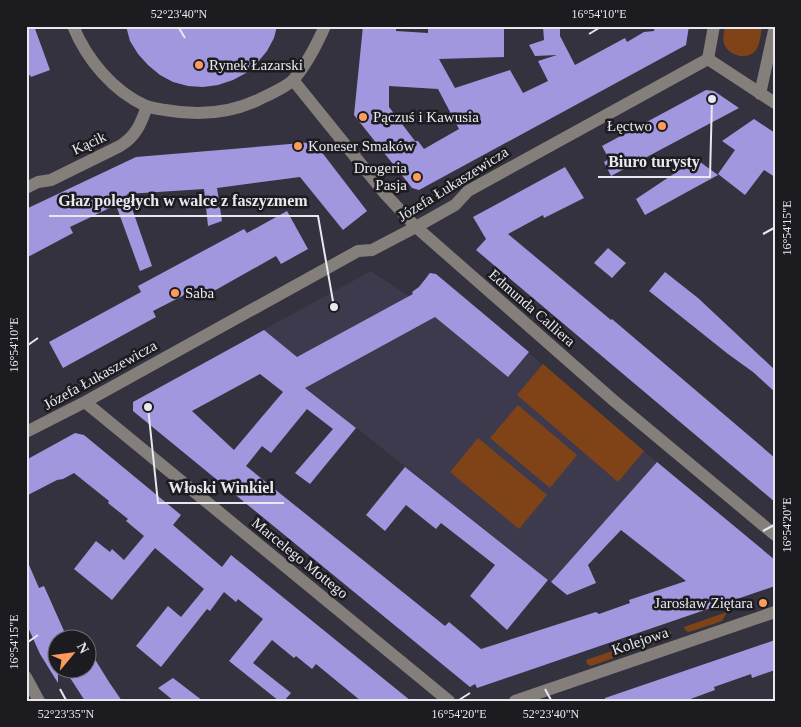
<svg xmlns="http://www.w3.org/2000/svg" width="801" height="727" font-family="Georgia,serif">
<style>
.built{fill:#3c3a4c}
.green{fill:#804318}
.building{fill:#a097de;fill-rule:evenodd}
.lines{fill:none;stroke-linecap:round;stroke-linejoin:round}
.minor{stroke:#857f7c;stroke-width:12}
.ticks{fill:none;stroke:#e8e8ef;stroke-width:2}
.poi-dot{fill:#ff9b5a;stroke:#1b1b20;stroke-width:2}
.labels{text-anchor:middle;stroke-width:5;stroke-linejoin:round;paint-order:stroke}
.poi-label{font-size:15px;fill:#e8e8ef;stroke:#1b1b20;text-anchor:start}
.street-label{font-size:15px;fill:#e8e8ef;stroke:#1b1b20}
.leader{fill:none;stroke:#e8e8ef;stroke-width:2}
.callout-dot{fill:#e8e8ef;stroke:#1b1b20;stroke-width:2}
.callout-label{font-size:16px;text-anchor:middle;font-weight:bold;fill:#e8e8ef;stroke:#1b1b20;stroke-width:5;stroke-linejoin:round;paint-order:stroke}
.neatline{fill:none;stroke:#e8e8ef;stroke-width:2}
.ticks-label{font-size:12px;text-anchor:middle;fill:#e8e8ef}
</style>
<rect width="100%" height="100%" fill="#34323e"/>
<!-- built -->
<path class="built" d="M371,271l38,25 16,-16 3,-8 6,3 2,-1 221,188 -106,120 -306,-242z"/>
<!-- green -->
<path class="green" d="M725,26h37c-1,7 -2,18 -6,24 -7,10 -25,7 -31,-4 -3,-6 -1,-13 0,-20z
M543,364l101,87 -26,31 -101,-87z
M518,405l59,50 -27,33 -60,-50z
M478,438l69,57 -28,34 -69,-57z
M727,612l-5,9 -33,11 -4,-2 -1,-3z
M671,631l-1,7 -79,28 -4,-2 -1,-4z"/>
<!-- building -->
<path class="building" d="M26,26h8l16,44 -19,7 -1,-2 -4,2z
M126,26h151l-3,12 -7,13 -10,12 -11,10 -13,7 -15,5 -15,2 -15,-1 -15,-4 -13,-7 -12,-10 -10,-11 -8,-13z
M363,26h33v5l32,2v-7h76v31l-65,2 16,29 55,-18 13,23 25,-12 -10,-20 19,-6 -22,1 -6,-11 15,-5 -1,-14h17v10l15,29 50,-27 2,4 17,-10 10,-1 1,-5h34l-3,19 -267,145 -7,-2 -58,-73zM389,86l49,3 21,40 -35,20 -6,-8h-3l-26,-34z
M706,90l8,1 25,17 -128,68 -7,-14 5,-3 -7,-13z
M754,119l21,14v44l-11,-7 -19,25 -27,-21 17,-24 -13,-9z
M314,142l53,69 -24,19 -43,-53 -83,11 5,33 -14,5 -4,-37 -77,5 25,72 -12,5 -24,-66 -46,22 3,6 -47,25v-49l110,-52z
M696,159l22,16 -73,40 -9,-16z
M565,167l19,31 -40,20 -1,-3 -35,19 103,86 1,-1 163,139v44l-299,-252 10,-11 -13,-22z
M287,211l21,38 -27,15 -5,-8 -71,40 -5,-9 -47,24 3,6 -93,51 -14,-26 92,-50 -3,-6 106,-57 3,4z
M608,248l18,15 -14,15 -18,-15z
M665,272l33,26 77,72v22l-22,-20 -25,-18 -79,-63z
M430,273l6,1 93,78 -21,25 -73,-60 -130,71 51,40 -46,56 -15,-11 38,-44 -26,-20 -36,44 -9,-7 -16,20 199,160 4,-4 32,27 115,-37 3,2 31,-11 -1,-3 57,-19 -65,-51 -33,35 8,18 -29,12 -16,-13 106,-120 118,98v26l-298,102 -2,-4 -5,3 -337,-276v-9l131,-72 33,27 116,-63 -1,-2 7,-5zM260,374l23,18 -49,58 -42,-39z
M75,433l9,2 97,80 -8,10 49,42 9,-12 180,146h-50l-45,-37 -4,5 -16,-13 -2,2 -22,-18 -19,23 38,30 -7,8h-5l-50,-40 34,-42 -25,-20 -2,3 -12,-10 -14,19 -3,-2 -46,58 -25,-21 32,-40 13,11 23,-28 -49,-41 -43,52 -38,-31 22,-28 14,11 2,-3 12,11 20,-24 -18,-15 2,-2 -20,-16 1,-2 -35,-28 -11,6 -6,1 -31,16v-36z
M405,467l143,113 -41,50 -37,-34 25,-31 -54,-42 -5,6 -30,-24 -21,26 -19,-16z
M26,558l13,30 5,-2 24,54h-10v43l-18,-29 -14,-31z
M775,640v30l-23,8 -1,-4 -37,13 1,3 -30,11h-80v-3z
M88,648l21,34 13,19h-37l-20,-31h23z
M173,678l30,23h-29l-16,-13z"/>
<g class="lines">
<!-- minor -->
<path class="minor" d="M73,26c14,34 40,65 73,80 6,2 13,3 19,4 33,6 63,4 93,-10 10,-5 29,-13 36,-21 13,-15 23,-35 31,-53
M708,59l67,44
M708,59l6,-33
M293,80l93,115 30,32 197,173 162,135
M760,94l15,-68
M26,188l12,-6 13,-2 69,-34c16,-10 21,-22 27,-40
M85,402l364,299
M26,432l59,-30 273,-151 14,-1 44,-23 39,-22 13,-14 240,-132
M26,677l13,24
M515,701l260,-89"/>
</g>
<!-- ticks -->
<path class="ticks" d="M179,28l6,10M589,34l10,-6M763,234l11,-6M28,345l10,-7M763,531l11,-6M28,642l10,-7M60,689l6,11M545,689l6,11M459,700l11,-7"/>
<!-- markers -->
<g class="poi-dot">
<circle cx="199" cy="65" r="5"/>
<circle cx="363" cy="117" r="5"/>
<circle cx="662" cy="126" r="5"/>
<circle cx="298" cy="146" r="5"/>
<circle cx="417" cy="177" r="5"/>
<circle cx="175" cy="293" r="5"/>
<circle cx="763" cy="603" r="5"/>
</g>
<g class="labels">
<!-- poi labels -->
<g class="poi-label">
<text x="209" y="70">Rynek Łazarski</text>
<text x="373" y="122">Pączuś i Kawusia</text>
<text x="652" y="131" text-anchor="end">Łęctwo</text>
<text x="308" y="151">Koneser Smaków</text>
<text x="407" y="173" text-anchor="end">Drogeria<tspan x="407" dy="17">Pasja</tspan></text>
<text x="185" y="298">Saba</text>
<text x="753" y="608" text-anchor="end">Jarosław Ziętara</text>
</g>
<!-- street labels -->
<g class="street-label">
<text transform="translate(89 143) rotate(-25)" y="5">Kącik</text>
<text transform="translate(453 184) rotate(-32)" y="5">Józefa Łukaszewicza</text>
<text transform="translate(532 308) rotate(41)" y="5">Edmunda Calliera</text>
<text transform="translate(100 375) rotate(-29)" y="5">Józefa Łukaszewicza</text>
<text transform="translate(300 558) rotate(39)" y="5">Marcelego Mottego</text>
<text transform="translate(640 641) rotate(-19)" y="5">Kolejowa</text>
</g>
</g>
<!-- callouts -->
<path class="leader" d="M712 99L710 177H598M334 307L318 216H49M148 407L158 503H284"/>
<g class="callout-dot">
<circle cx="712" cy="99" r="5"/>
<circle cx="334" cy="307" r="5"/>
<circle cx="148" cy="407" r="5"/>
</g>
<g class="callout-label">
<text x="654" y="167">Biuro turysty</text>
<text x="183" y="206">Głaz poległych w walce z faszyzmem</text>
<text x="221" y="493">Włoski Winkiel</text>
</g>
<!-- border -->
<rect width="801" height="727" fill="none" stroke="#1b1b20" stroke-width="55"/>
<!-- north arrow -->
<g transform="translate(72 654) rotate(61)"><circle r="24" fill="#1b1b20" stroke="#6d6d73"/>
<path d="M0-4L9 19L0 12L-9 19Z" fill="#ff9b5a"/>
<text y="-8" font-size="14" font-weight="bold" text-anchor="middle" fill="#e8e8ef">N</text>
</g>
<rect x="28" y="28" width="746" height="672" class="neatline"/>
<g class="ticks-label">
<text x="179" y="18">52°23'40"N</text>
<text x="599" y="18">16°54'10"E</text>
<text transform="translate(787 228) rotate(-90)" y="4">16°54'15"E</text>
<text transform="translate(14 345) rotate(-90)" y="4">16°54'10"E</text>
<text transform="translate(787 525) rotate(-90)" y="4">16°54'20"E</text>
<text transform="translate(14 642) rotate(-90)" y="4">16°54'15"E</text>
<text x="66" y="718">52°23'35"N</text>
<text x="459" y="718">16°54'20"E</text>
<text x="551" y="718">52°23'40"N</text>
</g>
</svg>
